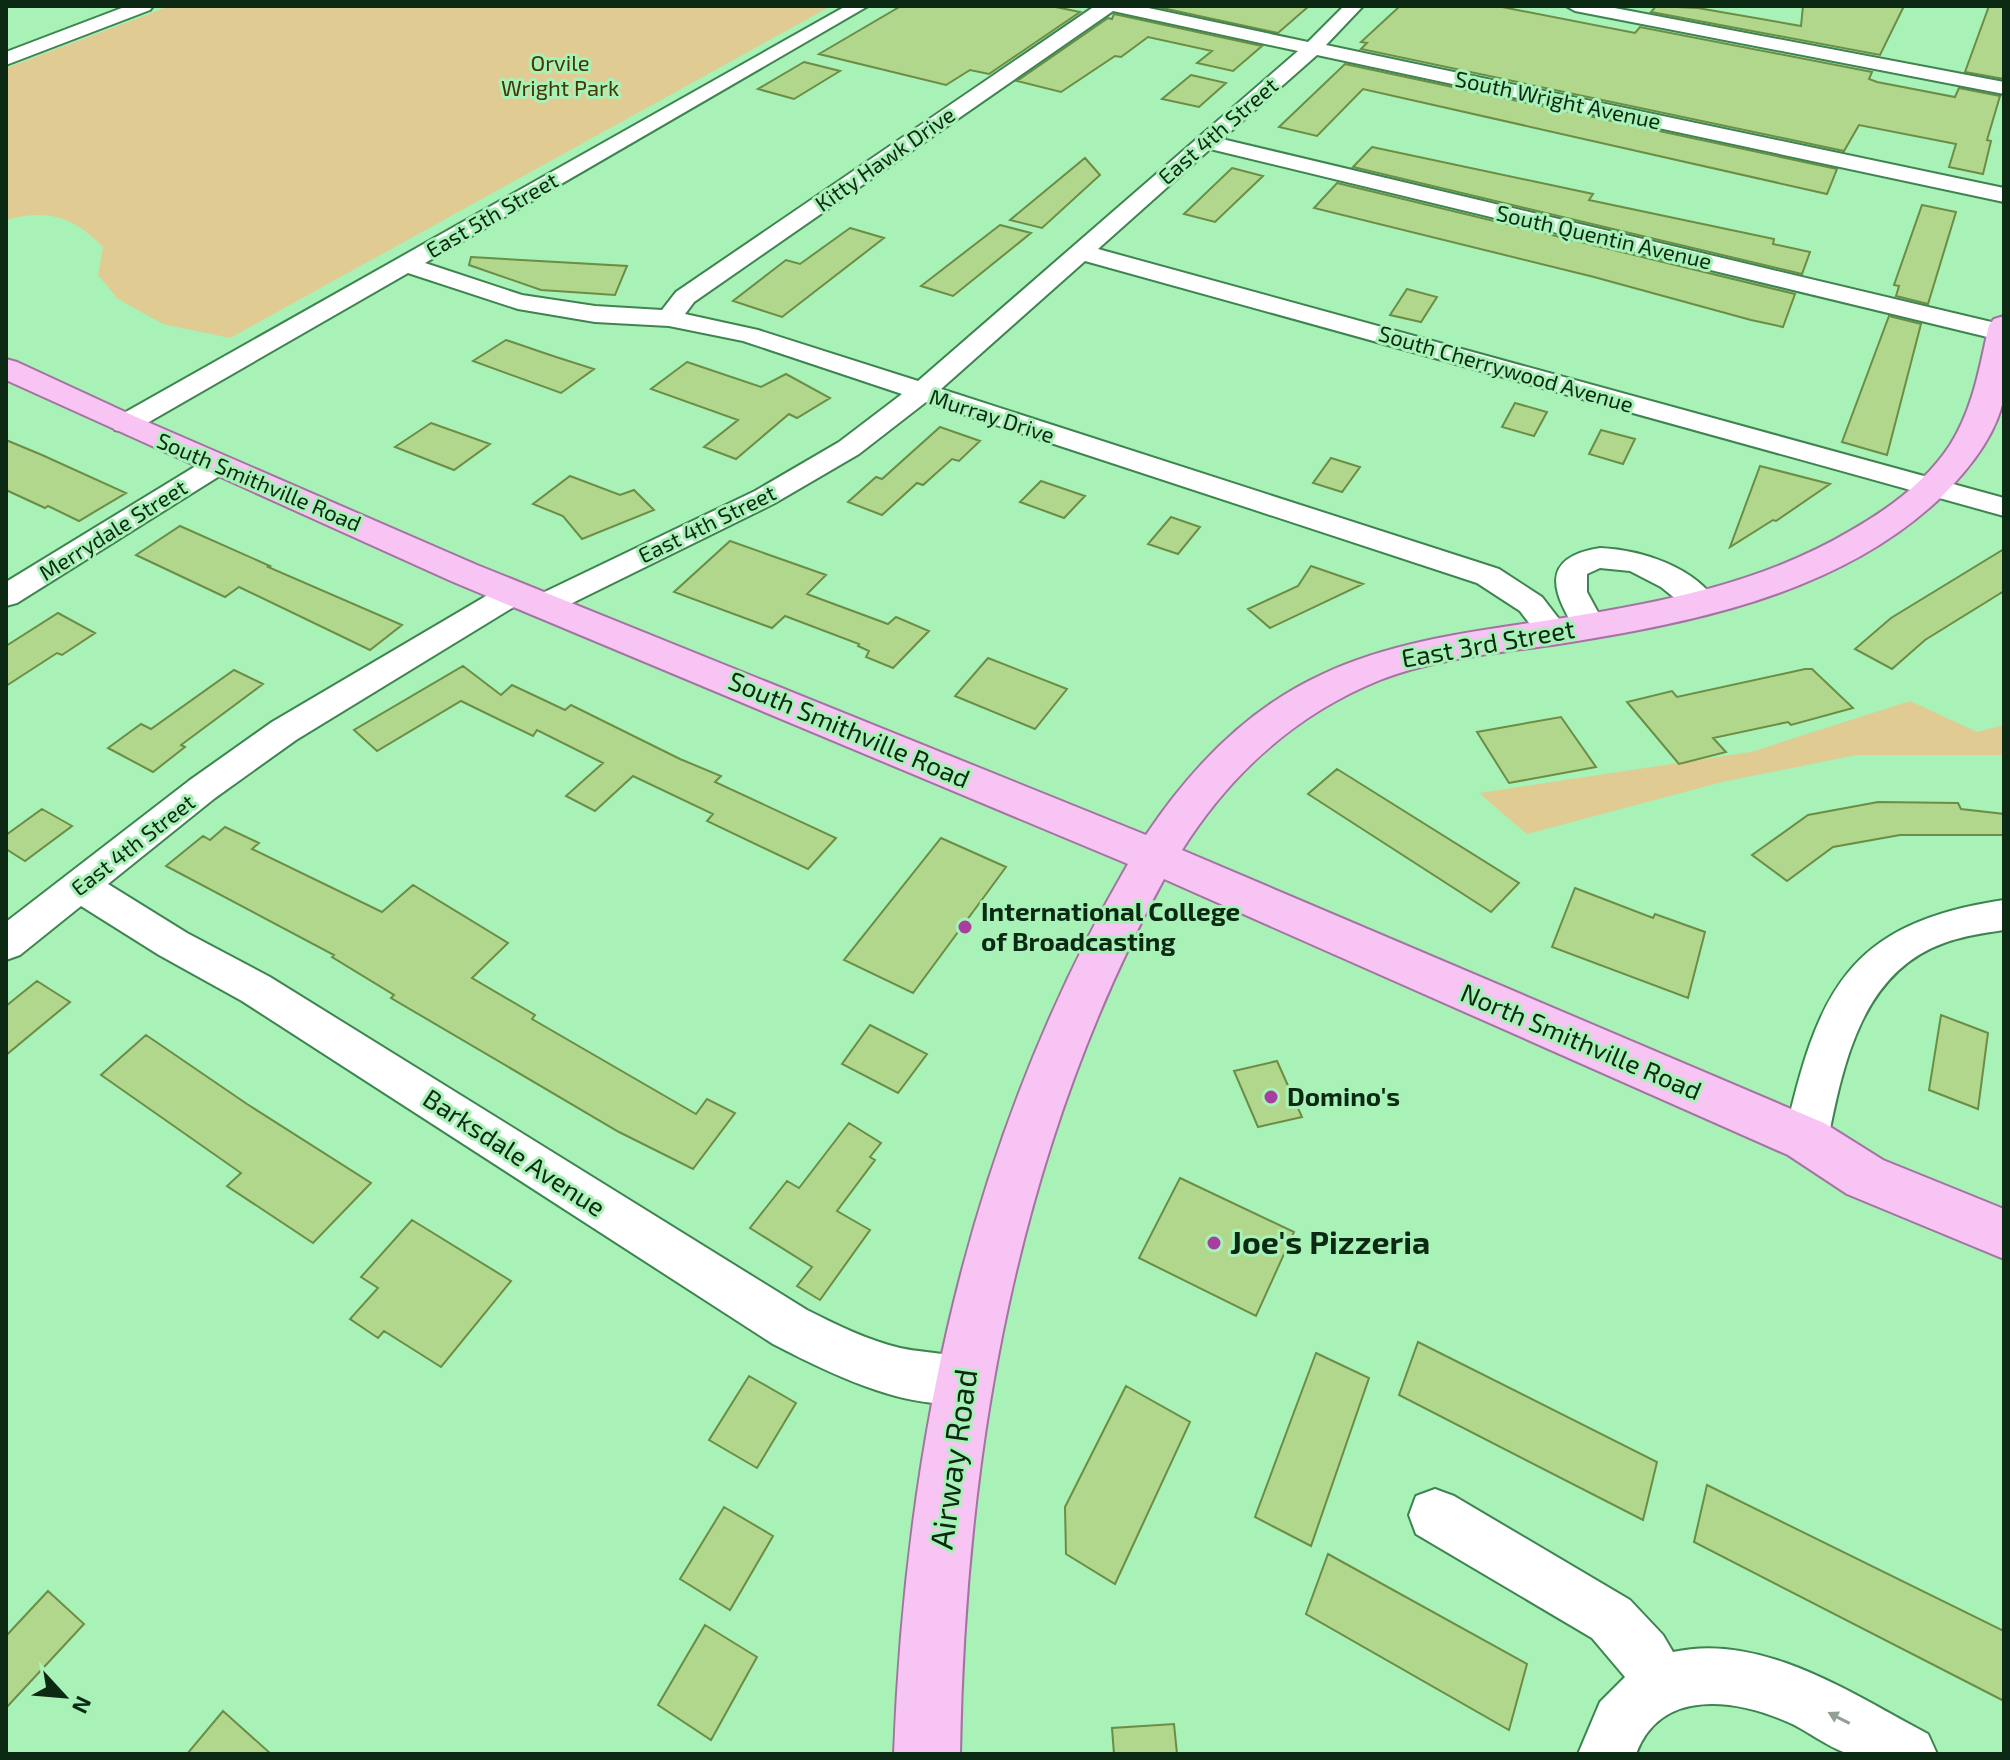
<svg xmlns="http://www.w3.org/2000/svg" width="2010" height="1760" font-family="'Exo 2',sans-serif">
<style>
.green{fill:#e0cb92}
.building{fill:#b1d78c;stroke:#6b8d45;stroke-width:2}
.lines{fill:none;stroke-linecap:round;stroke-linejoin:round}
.minor-casing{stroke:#3e8450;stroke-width:4}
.major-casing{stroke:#a274a0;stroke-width:4}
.minor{fill:#fff;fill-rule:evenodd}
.major{fill:#f8c4f4;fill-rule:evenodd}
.oneway{fill:#919f95}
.poi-dot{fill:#a73fa1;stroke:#a8f1b7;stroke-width:3}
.labels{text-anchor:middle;stroke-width:6;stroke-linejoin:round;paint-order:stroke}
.far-park-label{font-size:22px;fill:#463604;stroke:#a8f1b7}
.far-street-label{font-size:22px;fill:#0b2913;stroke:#a8f1b7}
.street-label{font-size:26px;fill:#0b2913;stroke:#a8f1b7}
.poi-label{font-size:26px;font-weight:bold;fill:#0b2913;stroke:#a8f1b7;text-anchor:start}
.near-poi-label{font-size:32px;font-weight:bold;fill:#0b2913;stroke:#a8f1b7;text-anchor:start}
.near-street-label{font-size:32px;fill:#0b2913;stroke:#a8f1b7}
</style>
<rect width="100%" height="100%" fill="#a8f1b7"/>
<!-- green -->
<path class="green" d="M170,6h661l-601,332 -67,-14 -45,-25 -20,-24 5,-28c-30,-31 -56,-38 -97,-27v-152z
M1910,701l67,31 27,-7v30h-148l-134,27 -195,52 -48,-41 272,-41z"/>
<!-- building -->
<path class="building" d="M901,6h150l29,6 -91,62 -19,-4 -24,15 -127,-31z
M1153,6h156l-31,27z
M1400,6h97l138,27 5,-6 232,45 -3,7 8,3 78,15 4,-9 41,8 -13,44 4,1 -8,33 -34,-7 7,-23 -97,-19 -15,26 -483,-102 6,-6 -6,-1z
M1656,6l42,2 103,18 2,-20h101l-24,49 -229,-43z
M1989,6h15v73l-39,-7z
M1114,14l148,32 -29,25 -36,-8 15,-12 -64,-14 -27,20 -6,-1 -54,36 -44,-11 91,-63 4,1z
M804,62l36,9 -46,28 -36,-10z
M1345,64l492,105 -10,25 -464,-105 -46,47 -38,-9z
M1191,75l35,8 -27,24 -37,-8z
M1372,147l221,47 -4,6 185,39 -1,5 37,8 -8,22 -449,-107z
M1085,158l15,17 -58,53 -32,-8z
M1232,168l31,8 -48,46 -31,-8z
M1337,183l458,111 -12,33 -32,-7 -157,-43 -280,-69z
M1922,205l34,7 -28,92 -32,-8 3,-10 -5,-1z
M1000,225l31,8 -78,63 -32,-10z
M850,228l34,10 -102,79 -49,-16 53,-41 14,4z
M471,257l156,9 -12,29 -74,-5 -72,-25z
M1407,289l30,8 -16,25 -31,-7z
M1889,316l32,8 -34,131 -45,-13z
M506,340l47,16 41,13 -33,24 -88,-32z
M687,362l74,25 25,-13 44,24 -33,20 -8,-4 -53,45 -32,-12 34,-27 -87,-31z
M1515,403l32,9 -13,24 -32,-9z
M431,423l59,21 -36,26 -59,-23z
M940,427l40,14 -21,20 -7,-2 -29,26 -6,-2 -35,32 -34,-13 28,-25 6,2z
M1601,430l34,9 -12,25 -34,-10z
M6,440l36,15 84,38 -47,28 -31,-15 -3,2 -39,-18z
M1331,458l29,9 -18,25 -29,-9z
M1760,466l70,18 -54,37 -3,-1 -43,27z
M570,476l50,19 14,-5 20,20 -72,29 -19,-23 -30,-12z
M1041,481l44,15 -21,22 -44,-16z
M1171,517l29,10 -22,27 -30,-10z
M180,526l90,40 -2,1 134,58 -32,25 -131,-63 -14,10 -89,-42z
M730,541l96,34 -19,19 81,30 8,-7 33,14 -36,37 -27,-11 3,-6 -11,-5 1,-2 -74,-28 -13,12 -98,-36z
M2004,549v42l-79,49 -33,29 -37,-20 36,-31z
M1311,566l52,18 -93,44 -22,-19 50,-23z
M58,613l37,20 -33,22 -5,-2 -51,33v-40z
M988,658l79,31 -32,40 -80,-33z
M463,666l38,29 11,-10 53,25 6,-5 109,54 41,17 -6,6 121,56 -28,31 -101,-48 6,-7 -80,-38 -38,35 -29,-15 37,-33 -66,-33 -4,6 -72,-35 -84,50 -23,-21z
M1805,669h7l41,39 -62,17 -3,-3 -75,16 13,14 -47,12 -52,-62 45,-11 5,6z
M234,670l29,14 -82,61 4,2 -32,25 -45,-24 33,-24 10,5z
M1561,717l35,50 -87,16 -32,-51z
M1337,769l182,114 -28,29 -183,-118z
M1878,802l80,1 3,6 43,5v21h-104l-67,12 -46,34 -35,-26 56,-40z
M42,809l30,17 -47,35 -19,-12v-14z
M225,827l34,16 -7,6 130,63 31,-27 95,58 -36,35 63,37 -3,4 164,95 11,-15 28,14 -42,56 -74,-37 -228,-134 3,-3 -62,-38 2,-2 -168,-89 37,-30 7,4z
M941,838l65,29 -93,126 -69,-33z
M1575,888l78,30 2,-4 50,18 -17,66 -136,-51z
M37,981l33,21 -64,53v-49z
M1941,1015l47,18 -10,76 -49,-19z
M870,1025l57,29 -29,39 -56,-29z
M146,1035l101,69 124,79 -58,60 -86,-57 14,-13 -140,-98z
M1277,1061l25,56 -44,10 -24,-56z
M849,1123l32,20 -11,14 5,3 -38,51 33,19 -50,70 -23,-14 15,-19 -62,-39 37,-47 12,7z
M1180,1178l114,54 -38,84 -117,-58z
M412,1220l99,61 -70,86 -57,-36 -6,7 -28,-19 28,-31 -17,-11z
M1418,1342l239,120 -14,58 -244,-125z
M1316,1353l53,25 -58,168 -56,-29z
M749,1376l47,27 -39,65 -48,-28z
M1126,1386l64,36 -75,162 -49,-30 -1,-47z
M1707,1485l297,146v70l-310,-159z
M724,1507l49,29 -43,74 -50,-31z
M1328,1554l199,110 -18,66 -203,-116z
M48,1591l36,33 -78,84v-72z
M705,1625l52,32 -46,83 -53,-35z
M223,1711l48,43h-84z
M1174,1724l3,30h-63l-2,-26z"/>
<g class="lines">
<!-- minor casing -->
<g class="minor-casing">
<path id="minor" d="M127,6h26l-3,4 -144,55v-13z
M846,6h22l-443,257 97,32 73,11 67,4 14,-18 419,-286h44l169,36 36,-36h19l-37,39 678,143v14l-687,-147 -95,84 782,186v16l-794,-192 -112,100 906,249v18l-919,-255 -144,128 558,180 43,28 27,35 -5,8 -11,3 -11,-3 -22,-29 -43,-28 -551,-181 -67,52 -84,49 -221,109 -11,3 -11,-3 -5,-7 5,-7 223,-107 84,-49 63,-48 -159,-53 -74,-15 -74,-4 -77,-13 -110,-36 -273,157 -10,2 -10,-2 -4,-6 4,-6zM1113,11l185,40 -380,330 -160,-51 -73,-16 9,-12z
M1566,6h38l400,76v12l-429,-83z
M219,455l10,3 4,6 -4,6 -212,133 -11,3v-24l203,-124z
M1600,548c43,2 95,19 119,57l-5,7 -11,3 -11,-3 -31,-25 -31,-16 -30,-3 -13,6v18l19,35 -5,8 -11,3 -11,-3c-26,-41 -42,-77 21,-87z
M514,583l11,3 5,7 -5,7 -229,140 -81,58 -107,86 79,49 83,44 537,333c30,15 60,30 93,38 27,6 54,4 80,15l8,17 -8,17c-57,24 -155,-26 -207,-53l-531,-343 -83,-46 -78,-49 -61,49 -14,5v-38l184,-142 82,-58 231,-136z
M2004,900v30c-20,3 -41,6 -60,13 -82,29 -101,121 -116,196l-6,14 -16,6 -16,-6 -6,-14c33,-145 62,-216 220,-239z
M1435,1489l19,7 176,104 33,35 10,17c89,-20 179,42 255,82l9,20c-23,0 -67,5 -87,0 -18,-4 -42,-23 -60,-31 -53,-24 -129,-36 -154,31h-58l22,-52 25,-25 -33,-39 -176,-104 -7,-19 7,-19z"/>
</g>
<!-- major casing -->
<g class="major-casing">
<path id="major" d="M2004,316c0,25 4,54 0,79 -6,40 -39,79 -67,106 -103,95 -251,123 -385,144 -57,8 -118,14 -172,35 -84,34 -150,94 -198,170l642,273 59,37 121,49v50l-157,-65 -59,-39 -624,-276c-147,270 -199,571 -204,875h-66c12,-314 75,-616 234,-890l-677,-283 -445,-201v-21l11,3 119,55 341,148 669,270c45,-67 102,-127 177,-161 73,-34 154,-43 234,-55 102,-16 203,-35 293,-88 37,-21 76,-49 100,-86 23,-36 30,-79 39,-120l5,-6z"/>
</g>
<!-- minor -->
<use href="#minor" class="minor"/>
<!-- major -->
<use href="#major" class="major"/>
</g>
<!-- one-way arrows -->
<defs><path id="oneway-solid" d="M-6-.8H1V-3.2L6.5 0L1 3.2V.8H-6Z" transform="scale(2)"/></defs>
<use class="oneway" href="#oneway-solid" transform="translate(1839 1718) rotate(-153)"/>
<!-- markers -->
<g class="poi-dot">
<circle cx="965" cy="927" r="8"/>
<circle cx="1271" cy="1097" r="8"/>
<circle cx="1214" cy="1243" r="8"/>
</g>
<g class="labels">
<!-- far-park labels -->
<g class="far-park-label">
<text x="560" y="71">Orvile<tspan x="560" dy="25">Wright Park</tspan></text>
</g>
<!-- far-street labels -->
<g class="far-street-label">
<text transform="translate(1558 100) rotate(12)" y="8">South Wright Avenue</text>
<text transform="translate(1218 131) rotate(-41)" y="8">East 4th Street</text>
<text transform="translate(885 159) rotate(-35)" y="8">Kitty Hawk Drive</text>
<text transform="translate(492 215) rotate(-30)" y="8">East 5th Street</text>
<text transform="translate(1604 237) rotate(13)" y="8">South Quentin Avenue</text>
<text transform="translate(1506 369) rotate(16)" y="8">South Cherrywood Avenue</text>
<text transform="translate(992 416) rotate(18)" y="8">Murray Drive</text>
<text transform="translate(259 482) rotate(23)" y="8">South Smithville Road</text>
<text transform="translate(707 524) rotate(-26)" y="8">East 4th Street</text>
<text transform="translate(113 530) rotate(-32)" y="8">Merrydale Street</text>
<text transform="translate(133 845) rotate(-38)" y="8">East 4th Street</text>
</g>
<!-- street labels -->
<g class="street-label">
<text transform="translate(1488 644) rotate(-10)" y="9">East 3rd Street</text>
<text transform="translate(849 730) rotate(23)" y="9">South Smithville Road</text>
<text transform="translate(1581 1042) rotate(23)" y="9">North Smithville Road</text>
<text transform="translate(514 1153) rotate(33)" y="9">Barksdale Avenue</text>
</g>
<!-- poi labels -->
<g class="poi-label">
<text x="981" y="921">International College<tspan x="981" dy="30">of Broadcasting</tspan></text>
<text x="1287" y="1106">Domino's</text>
</g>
<!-- near-poi labels -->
<g class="near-poi-label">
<text x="1230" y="1254">Joe's Pizzeria</text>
</g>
<!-- near-street labels -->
<g class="near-street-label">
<text transform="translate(954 1459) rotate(-82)" y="11">Airway Road</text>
</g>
</g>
<!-- border -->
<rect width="2010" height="1760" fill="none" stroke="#0b2913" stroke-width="16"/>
<!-- north arrow -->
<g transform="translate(64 1696) rotate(116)" stroke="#a8f1b7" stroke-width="6" paint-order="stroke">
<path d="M0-6L14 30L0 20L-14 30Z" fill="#0b2913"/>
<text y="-12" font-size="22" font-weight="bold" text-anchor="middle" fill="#0b2913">N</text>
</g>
</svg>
